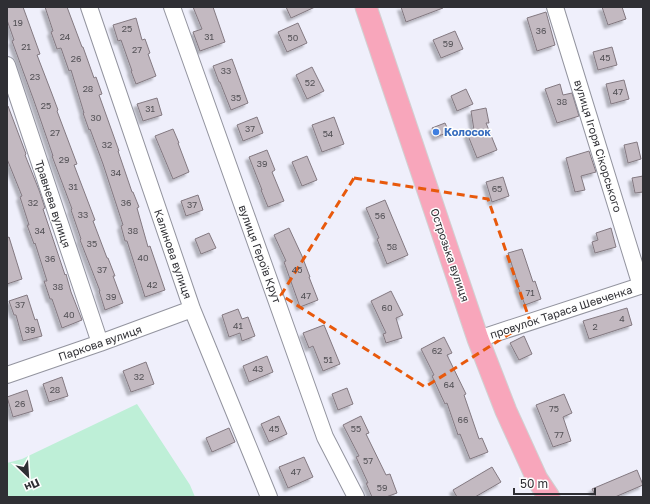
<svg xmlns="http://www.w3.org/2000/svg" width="650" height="504" font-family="'Golos Text',sans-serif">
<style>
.green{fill:#beefd7}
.building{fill:#c3b9c1;stroke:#837981;filter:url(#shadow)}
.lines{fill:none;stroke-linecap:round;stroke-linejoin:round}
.minor-casing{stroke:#93949f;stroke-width:18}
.major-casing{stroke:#d1d1d2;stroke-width:23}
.minor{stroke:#fff;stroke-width:16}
.major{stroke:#f8a6bb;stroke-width:21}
.marked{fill:none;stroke:#e8590c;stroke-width:3;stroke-dasharray:8 5;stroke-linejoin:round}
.shop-dot{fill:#3f7fe0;stroke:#fefefe;stroke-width:1.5}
.labels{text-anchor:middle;stroke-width:3;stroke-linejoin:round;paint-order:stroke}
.number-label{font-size:9px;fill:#545257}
.shop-label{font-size:11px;font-weight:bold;fill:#366cbe;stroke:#fefefe;text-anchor:start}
.street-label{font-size:11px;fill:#2f2f34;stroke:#fefefe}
</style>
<defs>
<filter id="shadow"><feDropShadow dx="-3.5" dy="3.5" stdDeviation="1" flood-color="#0004"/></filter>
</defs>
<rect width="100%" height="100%" fill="#efeffb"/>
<!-- green -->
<path class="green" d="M137,404l53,81 5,12h-188v-34l15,-4z"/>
<!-- building -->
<path class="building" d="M7,7h16l17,47 -3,1 15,39 6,16 -1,1 20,53 -3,1 21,55 -2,1 14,37h1l7,18h-2l10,27 -18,7 -6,-19h1l-20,-51 1,-1 -10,-29 1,-1 -20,-53h1l-19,-55 -22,-60 2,-1 -7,-20z
M45,7h22l15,40h1l11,31 2,-1 6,17 -3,1 20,56h-1l14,41h1l6,15 -2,1 11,39 2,-1 15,44 -20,7 -18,-56h-2l-4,-15 2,-1 -20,-61 -13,-35 -1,1 -6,-17h1l-13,-43 -2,1 -8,-23 -4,1 -6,-17 2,-1z
M193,7h20l12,35 -25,9 -7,-19 9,-3z
M286,7h29l-24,11z
M401,7h42v1l-37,14z
M602,7h20l4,12 -18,6z
M546,12l9,33 -18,6 -10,-33z
M136,18l6,22 3,-1 5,14 -2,1 8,22 -20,8 -5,-13h1l-11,-31 -3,1 -5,-16z
M298,23l9,20 -20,9 -9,-20z
M455,31l8,18 -22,9 -8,-18z
M612,47l5,18 -19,5 -5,-18z
M232,59l16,44 -17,7 -11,-28h-1l-6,-16z
M312,67l12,24 -17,8 -11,-24z
M624,80l5,19 -18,5 -5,-20z
M560,84l3,11 9,-2 7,23 -22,7 -12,-34z
M466,89l7,15 -16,7 -6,-15z
M157,98l5,17 -19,6 -6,-17z
M7,106h1l18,48 -1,1 14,35 6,18 -2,1 22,66 1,-1 5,18 11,28 -20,8 -10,-29h-2l-6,-18h3l-12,-38 -1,1 -7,-19h2l-9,-28 2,-1 -15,-37z
M486,108l3,15h-3l11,27 -20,8 -10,-25 7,-3 -3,-19z
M257,117l6,16 -20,8 -6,-16z
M334,117l10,27 -22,8 -10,-27z
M445,123l4,9 -13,5 -4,-9z
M173,129l6,14h-1l11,29 -16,7 -18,-43z
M637,142l4,17 -13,4 -4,-18z
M267,150l8,20 -3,2 12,29 -16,6 -7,-17h1l-13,-33z
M589,151l7,21 -15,4 4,14 -10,2 -9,-34z
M307,156l10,24 -15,6 -10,-24z
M643,176v16l-8,1 -3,-15z
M503,177l6,19 -17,6 -6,-20z
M198,195l5,15 -17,6 -5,-15z
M385,200l23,55 -21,9 -10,-25 2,-1 -13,-30z
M289,228l13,28 8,21h-1l9,23 -18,7 -16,-45 2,-1 -12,-26z
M611,228l5,19 -21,6 -3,-11 6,-2 -2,-7z
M209,233l7,15 -15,6 -6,-15z
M9,237l13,42 -15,5v-46z
M522,249l11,33 2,-1 6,18 -16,6 -7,-18h1l-11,-34z
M391,291l12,24 -7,3 6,20 -16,5 -3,-9 3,-1 -15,-32z
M27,295l8,25 2,-1 5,17 -19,5 -7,-26h-2l-5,-14z
M627,308l5,17 -43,14 -6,-18z
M238,309l4,10 6,-2 7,19 -13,5 -2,-8 -11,4 -7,-22z
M324,325l16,39 -17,7 -10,-25 -4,2 -6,-15z
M524,336l8,18 -13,6 -9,-17z
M444,337l8,16 -5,2 19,39 -2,1 15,44 3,-1 6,14 -18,7 -10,-25 -2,1 -11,-32 -2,1 -13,-28 2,-1 -13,-26z
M267,356l6,16 -24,10 -6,-16z
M146,362l8,22 -23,8 -8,-21z
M62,377l6,19 -19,6 -6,-18z
M347,388l6,16 -15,6 -6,-16z
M27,390l6,21 -20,6 -6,-20z
M564,394l8,19 -9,4 8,24 -18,6 -17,-42z
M279,416l8,18 -18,8 -8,-18z
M361,416l8,17 -3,1 20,41 4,-1 7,19 -11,4h-14l-6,-14h2l-12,-26 3,-1 -16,-31z
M229,428l6,14 -23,10 -6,-14z
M304,457l9,20 -25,11 -9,-21z
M492,467l9,15 -26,15h-18l-4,-7z
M637,470l6,15 -28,12h-19l-4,-8z"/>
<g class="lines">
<!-- minor casing -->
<g class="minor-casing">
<path id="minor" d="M89,7l103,302 77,188
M172,7l153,430 31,60
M555,7l86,279
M7,65l93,278
M478,339l165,-54
M7,375l93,-32 92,-34"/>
</g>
<!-- major casing -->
<g class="major-casing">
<path id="major" d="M366,7l112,332 28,72 31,68 12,18"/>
</g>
<!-- minor -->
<use href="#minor" class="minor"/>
<!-- major -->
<use href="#major" class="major"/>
</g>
<!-- marked area -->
<path class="marked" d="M354,178l134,21 42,122 -105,66 -144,-92z"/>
<!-- markers -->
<circle class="shop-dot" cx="436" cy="132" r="4"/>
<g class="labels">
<!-- number labels -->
<g class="number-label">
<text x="18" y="26">19</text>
<text x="127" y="32">25</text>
<text x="541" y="34">36</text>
<text x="65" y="40">24</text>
<text x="209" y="40">31</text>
<text x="293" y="41">50</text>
<text x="448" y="47">59</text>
<text x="26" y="50">21</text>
<text x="137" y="53">27</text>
<text x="605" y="61">45</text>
<text x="76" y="62">26</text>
<text x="226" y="74">33</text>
<text x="35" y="80">23</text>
<text x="310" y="86">52</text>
<text x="88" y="92">28</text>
<text x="618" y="95">47</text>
<text x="236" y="101">35</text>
<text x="562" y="105">38</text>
<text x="46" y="109">25</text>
<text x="150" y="112">31</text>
<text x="96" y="121">30</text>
<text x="250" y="132">37</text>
<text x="55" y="136">27</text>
<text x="328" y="137">54</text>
<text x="107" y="148">32</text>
<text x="64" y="163">29</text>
<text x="262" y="167">39</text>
<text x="116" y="176">34</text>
<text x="73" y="190">31</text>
<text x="497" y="192">65</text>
<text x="33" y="206">32</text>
<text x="126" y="206">36</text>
<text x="192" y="208">37</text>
<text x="83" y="218">33</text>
<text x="380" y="219">56</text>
<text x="40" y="234">34</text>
<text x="133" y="234">38</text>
<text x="92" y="247">35</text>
<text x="392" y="250">58</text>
<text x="143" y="261">40</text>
<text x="50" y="262">36</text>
<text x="102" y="273">37</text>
<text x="297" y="273">45</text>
<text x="152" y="288">42</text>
<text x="58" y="290">38</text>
<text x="530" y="296">71</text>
<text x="306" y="299">47</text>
<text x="111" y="300">39</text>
<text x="20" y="308">37</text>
<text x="387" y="311">60</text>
<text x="69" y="318">40</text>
<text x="622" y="322">4</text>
<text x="238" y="329">41</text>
<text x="595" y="330">2</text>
<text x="30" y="333">39</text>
<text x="437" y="354">62</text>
<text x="328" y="363">51</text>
<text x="258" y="372">43</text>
<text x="139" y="380">32</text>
<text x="449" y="388">64</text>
<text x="55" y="393">28</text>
<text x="20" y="407">26</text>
<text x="554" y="412">75</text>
<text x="463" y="423">66</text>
<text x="274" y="432">45</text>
<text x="356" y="432">55</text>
<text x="559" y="438">77</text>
<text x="368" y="464">57</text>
<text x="296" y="475">47</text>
<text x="382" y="491">59</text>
</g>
<!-- shop labels -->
<g class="shop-label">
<text x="444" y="136">Колосок</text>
</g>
<!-- street labels -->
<g class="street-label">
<text transform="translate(598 146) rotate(73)" y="4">вулиця Ігоря Сікорського</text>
<text transform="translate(53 204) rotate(72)" y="4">Травнева вулиця</text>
<text transform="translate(173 254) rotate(71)" y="4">Калинова вулиця</text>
<text transform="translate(260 254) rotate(70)" y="4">вулиця Героїв Крут</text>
<text transform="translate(450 255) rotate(71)" y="4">Острозька вулиця</text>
<text transform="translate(561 312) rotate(-18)" y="4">провулок Тараса Шевченка</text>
<text transform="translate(100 343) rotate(-19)" y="4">Паркова вулиця</text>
</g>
</g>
<!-- border -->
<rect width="650" height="504" fill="none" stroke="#2f2f34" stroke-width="16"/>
<!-- north arrow -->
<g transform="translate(28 476) rotate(155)" stroke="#fefefe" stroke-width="3" paint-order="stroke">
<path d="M0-3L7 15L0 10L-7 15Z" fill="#2f2f34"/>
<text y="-6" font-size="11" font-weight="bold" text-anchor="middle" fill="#2f2f34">Пн</text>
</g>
<!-- scale -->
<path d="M514 488v6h81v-6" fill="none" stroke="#2f2f34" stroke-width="2"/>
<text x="520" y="488" font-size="12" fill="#2f2f34" stroke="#fefefe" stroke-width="3" paint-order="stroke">50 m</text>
</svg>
